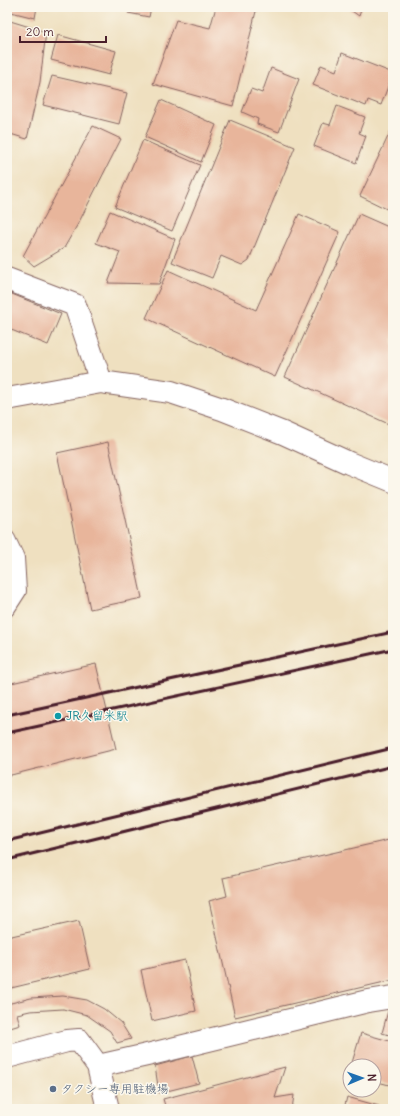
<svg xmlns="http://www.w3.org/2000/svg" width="400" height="1116" font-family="Delius,'Klee One',sans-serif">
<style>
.building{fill:#e8b59b}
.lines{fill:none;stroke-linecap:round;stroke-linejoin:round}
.service-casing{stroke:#84635f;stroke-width:18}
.minor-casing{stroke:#84635f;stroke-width:24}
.tertiary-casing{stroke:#84635f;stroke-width:24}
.service{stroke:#fff;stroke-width:16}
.minor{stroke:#fff;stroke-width:22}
.tertiary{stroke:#fff;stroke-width:22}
.rail{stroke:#4a1f2b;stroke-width:3}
.culture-dot{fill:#0f9aa8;stroke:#fbf7ec;stroke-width:1.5}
.service-dot{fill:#5c6f8a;stroke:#fbf7ec;stroke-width:1.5}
.labels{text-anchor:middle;stroke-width:3;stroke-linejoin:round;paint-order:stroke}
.culture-label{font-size:12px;fill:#0d838f;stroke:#fbf7ec;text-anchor:start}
.service-label{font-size:12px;fill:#4e5e75;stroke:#fbf7ec;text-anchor:start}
</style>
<rect width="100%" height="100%" fill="#fbf7ec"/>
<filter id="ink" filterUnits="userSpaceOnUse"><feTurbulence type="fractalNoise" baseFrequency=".025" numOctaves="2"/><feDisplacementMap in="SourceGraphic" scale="8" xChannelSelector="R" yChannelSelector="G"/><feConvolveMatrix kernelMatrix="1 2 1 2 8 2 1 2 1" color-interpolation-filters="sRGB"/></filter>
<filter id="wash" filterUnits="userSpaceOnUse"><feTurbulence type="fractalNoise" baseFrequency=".012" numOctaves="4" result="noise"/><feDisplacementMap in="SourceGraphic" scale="16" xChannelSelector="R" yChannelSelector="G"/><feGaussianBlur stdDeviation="0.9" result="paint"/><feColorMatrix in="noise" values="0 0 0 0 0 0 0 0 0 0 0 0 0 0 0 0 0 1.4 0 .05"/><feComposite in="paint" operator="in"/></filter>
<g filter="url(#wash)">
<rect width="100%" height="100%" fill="#efe0c0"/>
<g id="blocks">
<!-- building -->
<path class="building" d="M7,7h30l-2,11 -28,-7z
M129,7h22l-2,10 -21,-4z
M216,7h41l-24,99 -80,-22 23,-64 34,8z
M346,7h16l-3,9z
M7,20l39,12 -6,50 -13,57 -20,-6z
M58,35l58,16 -7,24 -58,-15z
M342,53l51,20 -12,32 -13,-5 -2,6 -53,-21 8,-20 15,6z
M271,68l28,11 -20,53 -22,-8 1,-5 -16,-7 9,-23 11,4z
M52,76l75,17 -8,31 -76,-19z
M161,100l55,25 -15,37 -56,-25z
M337,106l28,11 -6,16 7,3 -10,27 -42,-17 9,-23 7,2z
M230,120l65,27 -46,113 -7,5 -21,-9 -9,22 -40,-16z
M93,126l28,13 -42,83 -15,26 -30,18 -11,-10z
M393,126v86l-33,-16z
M143,140l57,25 -28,66 -57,-24z
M110,211l65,28 -16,45 -51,-1 12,-31 -24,-9z
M299,214l41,18 -65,145 -129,-59 22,-48 88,40z
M359,214l34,15v197l-108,-49z
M7,292l54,22 -13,31 -39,-16 -2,4z
M108,442l34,156 -52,11 -33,-156z
M96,664l20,85 -109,27v-92z
M393,839v141l-158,37 -26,-116 18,-5 -4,-18z
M79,921l11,48 -83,20v-52z
M185,960l11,51 -44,10 -11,-51z
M63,996l24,4 17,9 17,14 10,16 -14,4 -7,-12 -23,-16 -24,-6 -33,2 -13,3 3,11 -13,4v-25l24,-6z
M388,1011l5,1v24l-11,-3z
M361,1033l32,9v44l-19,-5v-15h-23z
M192,1056l7,27 -40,10 -4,-27z
M285,1067l-10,31 19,-3 -2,14h-126l-3,-10z
M347,1097l32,9 -1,3h-34z"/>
</g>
</g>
<g filter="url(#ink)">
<use href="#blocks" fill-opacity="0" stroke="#84635f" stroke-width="1"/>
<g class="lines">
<!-- service casing -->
<g class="service-casing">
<path id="service" d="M7,539l9,19 2,33 -11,17"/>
</g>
<!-- minor casing -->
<g class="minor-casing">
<path id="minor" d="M7,279l68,26 26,77
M7,1057l60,-16 12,-1 19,26 10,43
M98,1066l49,-11 221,-54 25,-4"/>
</g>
<!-- tertiary casing -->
<g class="tertiary-casing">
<path id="tertiary" d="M7,399l94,-17 70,10 51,17 61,24 66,30 44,18"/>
</g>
<!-- service -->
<use href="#service" class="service"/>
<!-- minor -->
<use href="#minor" class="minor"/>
<!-- tertiary -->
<use href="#tertiary" class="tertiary"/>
<!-- rail -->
<path class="rail" d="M7,715l386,-83
M7,733l386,-84
M7,841l386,-93
M7,860l386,-94"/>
</g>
</g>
<!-- markers -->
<circle class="culture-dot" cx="58" cy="716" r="4"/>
<circle class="service-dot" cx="53" cy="1089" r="4"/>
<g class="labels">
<!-- culture labels -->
<g class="culture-label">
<text x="66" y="720">JR久留米駅</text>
</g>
<!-- service labels -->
<g class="service-label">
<text x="61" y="1093">タクシー専用駐機場</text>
</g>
</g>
<!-- margin -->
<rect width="400" height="1116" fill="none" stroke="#fbf7ec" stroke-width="24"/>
<!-- north arrow -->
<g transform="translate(362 1078) rotate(88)"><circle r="19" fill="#fbf7ec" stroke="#b4a19f"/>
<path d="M0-3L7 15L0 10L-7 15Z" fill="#1f6fb2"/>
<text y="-6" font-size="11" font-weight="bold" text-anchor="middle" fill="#4a1f2b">N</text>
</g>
<!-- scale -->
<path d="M20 36v6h86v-6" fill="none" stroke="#4a1f2b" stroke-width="2"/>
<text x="26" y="36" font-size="12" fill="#4a1f2b" stroke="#fbf7ec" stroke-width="3" paint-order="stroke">20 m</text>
</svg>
